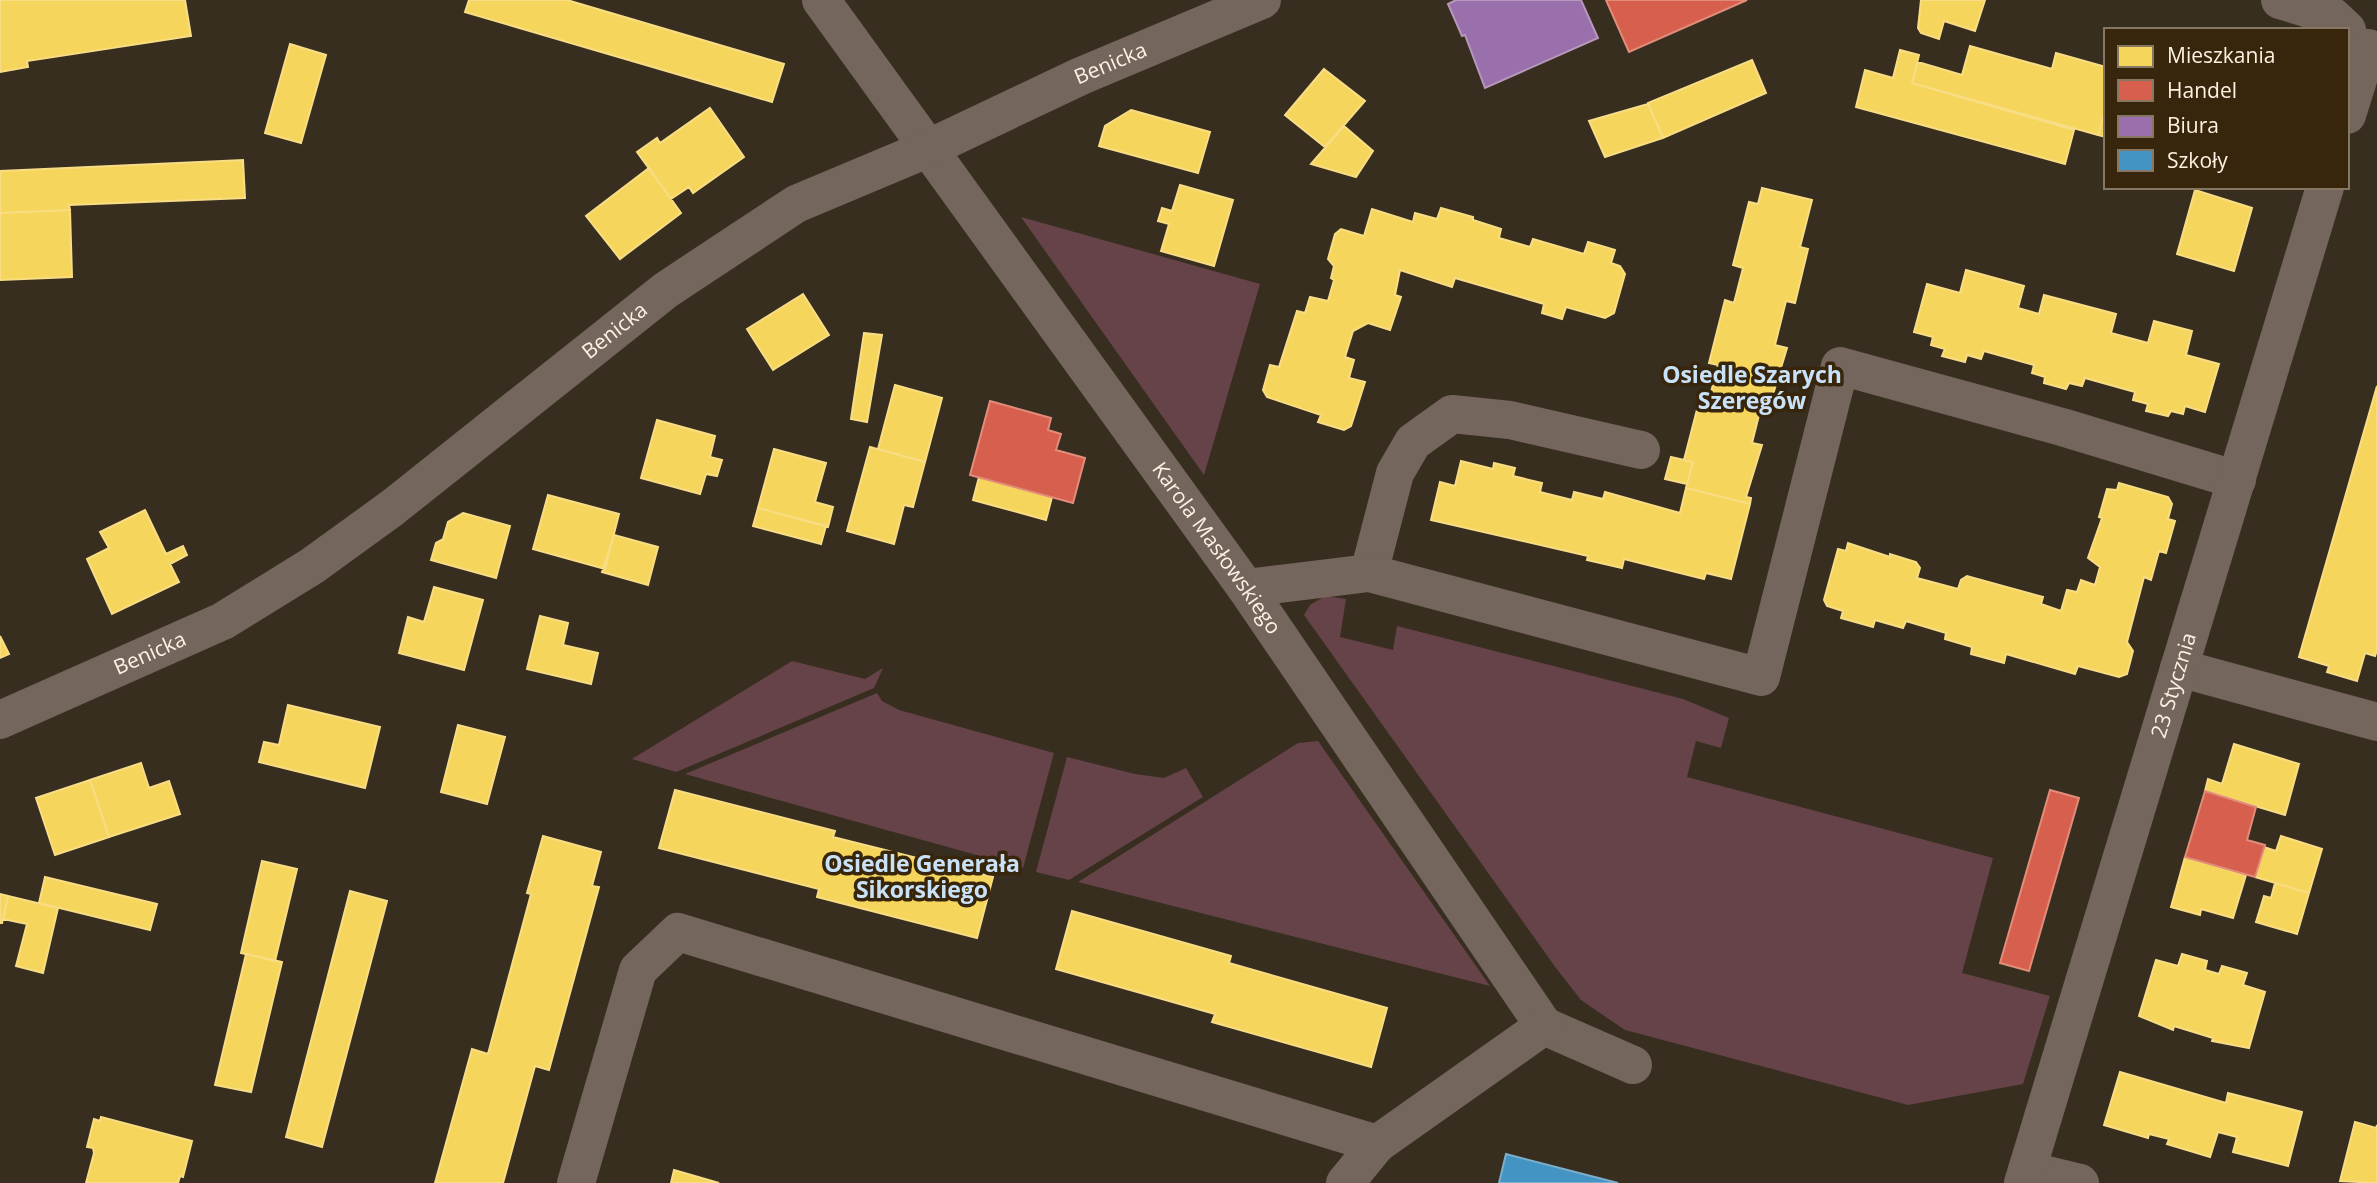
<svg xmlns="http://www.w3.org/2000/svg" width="2377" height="1183" font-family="'Open Sans',sans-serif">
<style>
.green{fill:#664348}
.homes{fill:#f6d55c;stroke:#f8dd84;stroke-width:2}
.shops{fill:#d6604d;stroke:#e28c7a;stroke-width:2}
.offices{fill:#9970ab;stroke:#b797bc;stroke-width:2}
.schools{fill:#4393c3;stroke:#7bafcc;stroke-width:2}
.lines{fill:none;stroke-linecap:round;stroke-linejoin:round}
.minor{stroke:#74655d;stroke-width:38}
.labels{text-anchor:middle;stroke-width:7;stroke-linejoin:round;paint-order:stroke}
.street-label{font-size:21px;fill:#fdf1e2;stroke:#37250c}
.neighbourhood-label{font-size:23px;font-weight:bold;fill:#c9e2f8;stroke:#37250c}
</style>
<rect width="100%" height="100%" fill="#382e20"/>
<!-- green -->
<path class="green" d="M1021,217l239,67 -56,191z
M1325,596l21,3 -6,38 53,13 4,-24 286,73 46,19 -8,30 -25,-7 -9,36 306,81 -31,115 88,23 -27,88 -115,21 -283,-75 -44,-30 -25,-32 -252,-353 6,-10z
M792,661l73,18 18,-11 -9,20 -198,84 -44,-13z
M877,693l5,8 17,9 155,43 -31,115 -338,-94z
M1318,741l172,245 -412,-104 220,-139z
M1067,757l68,17 29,4 22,-10 17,29 -134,83 -33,-8z"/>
<!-- homes -->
<path class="homes" d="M0,0h185l6,36 -164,25 1,6 -28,5z
M469,0h98l217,64 -12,38 -307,-90z
M1921,0h64l-10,31 -31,-10 -5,18 -18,-6 -3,-5z
M290,44l36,11 -25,88 -36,-10z
M1970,46l82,23 4,-16 50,14v41l-8,27 -186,-52 6,-21 44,13z
M1900,50l19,5 -7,28 162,47 -9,34 -209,-57 9,-37 28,8z
M1752,60l14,33 -103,45 -15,-35z
M1324,69l41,32 -40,46 -40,-32z
M1648,104l15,34 -58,19 -16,-36z
M710,108l34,49 -51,36 -4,-6 -18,12 -34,-47 20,-14 3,5z
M2106,108v29l-8,-2z
M1131,110l79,22 -12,41 -99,-27 6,-20z
M1344,126l29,25 -17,26 -45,-13z
M243,160l2,38 -176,7 1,5 -70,3v-42z
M649,168l32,45 -61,46 -34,-43z
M1180,185l53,15 -19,66 -53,-15 8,-27 -11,-3 4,-13 10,3z
M1762,188l50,12 -12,47 8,2 -13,54 -9,-2 -11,44 12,3 -16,53 -8,-2 -11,44 10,2 -16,52 5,1 -1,6 -64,-16 7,-26 -9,-2 16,-62 9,2 9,-35 -9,-2 16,-63 9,3 9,-35 -10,-3 16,-63 9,2z
M2195,190l57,18 -18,63 -57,-17z
M1441,208l32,9v3l28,9 -2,9 31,9 3,-8 51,15 4,-12 27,8 -4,13 9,3 5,8 -11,39 -9,5 -39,-11 -4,12 -20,-6 2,-9 -89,-26 -3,9 -52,-17 -5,25 6,2 -11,33 -22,-7 -15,8 -8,26 9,3 -5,18 16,4 -14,44 -7,4 -26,-8 3,-7 -54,-18 -4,-7 7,-25 9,2 18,-56 8,2 5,-16 18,4 6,-21 -3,-2 3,-12 -6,-7 7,-25 6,-5 23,7 8,-27 41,13 2,-9 22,6z
M70,210l2,67 -72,3v-67z
M1966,270l58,16 -6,22 21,6 5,-19 72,19 -5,19 37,10 6,-22 38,10 -6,24 33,9 -14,48 -20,-6 -2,8 -12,-3 -3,5 -22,-5 2,-7 -15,-4 2,-8 -50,-14 -3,8 -13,-3 -3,6 -22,-6 1,-6 -13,-4 2,-8 -50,-14 -3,8 -14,-4 -2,7 -23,-6 3,-7 -14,-4 2,-8 -19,-5 13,-48 33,9z
M803,294l26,41 -56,35 -26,-41z
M864,333l18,2 -15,87 -16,-3z
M895,385l47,13 -17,64 -47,-13z
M2377,386v264l-2,6 -10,-3 -8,28 -30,-9 2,-6 -30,-9z
M657,420l58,16 -5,21 12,3 -5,16 -11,-2 -6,20 -59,-16z
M870,447l55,15 -12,45 -9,-2 -10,39 -47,-13z
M774,449l52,14 -11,39 18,5 -5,20 -70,-19z
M1671,457l22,5 -6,22 -22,-5z
M1461,461l32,8 1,-6 21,5 -2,8 29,7 -2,9 32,8 2,-8 29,7 2,-7 75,21 6,-25 64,16 -19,75 -25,-6 -2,6 -80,-20 -2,9 -35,-8 1,-4 -157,-36 9,-38 15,4z
M979,477l73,20 -6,23 -73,-20z
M2119,483l49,14 4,7 -4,15 7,2 -9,32 -7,-2 -8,29 -7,-3 -17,65 6,9 -6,23 -8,3 -41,-11 -3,8 -69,-20 -2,9 -33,-9 1,-7 -27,-8 1,-6 -40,-12 -3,7 -28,-8 -2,7 -32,-9 2,-7 -16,-5 -3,-6 14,-51 8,2 2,-8 42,14v-3l26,8 4,6 -3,10 41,11 3,-9 6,-4 76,21 -2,7 20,7 6,-21 10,2 4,-12 14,5 5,-18 -12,-9 14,-40 -3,-1 8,-28 10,1z
M548,495l71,19 -14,55 -72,-20z
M758,508l68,18 -5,18 -68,-18z
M145,510l21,44 17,-8 4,9 -17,9 9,18 -67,32 -25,-55 22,-11 -9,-16z
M463,513l47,13 -14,52 -65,-18 5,-17 7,-4 5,-17z
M614,535l44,12 -10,38 -46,-13z
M434,587l49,13 -19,70 -65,-17 9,-36 16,5z
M540,616l28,7 -5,22 35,8 -7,31 -64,-15z
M0,636l9,18 -9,4z
M288,705l92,22 -15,61 -106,-26 5,-20 15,3z
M458,725l47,12 -18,67 -46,-12z
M2234,744l65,20 -14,51 -80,-24 3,-12 14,5z
M141,763l8,25 20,-7 11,33 -71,23 -19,-57z
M90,780l19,57 -54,18 -19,-57z
M675,790l160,41 -2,6 160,40 -16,61 -160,-41 2,-8 -160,-41z
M543,836l58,16 -9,34 7,1 -50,183 -14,-4 -32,117h-68l37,-134 16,5 43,-160 -4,-1z
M2281,836l41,13 -13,44 -54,-16 9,-30 12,4z
M2185,857l61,18 -13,43 -32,-9 -1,6 -29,-8z
M262,861l35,8 -22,92 -34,-8z
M45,877l112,27 -7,26 -111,-27z
M2275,883l34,10 -12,41 -41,-12 8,-26 7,2z
M350,891l37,10 -65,246 -36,-10z
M0,894l8,2 -6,27h-2z
M8,896l50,12 -15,65 -27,-7 11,-42 -24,-5z
M1072,911l159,45 -2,7 158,45 -16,59 -159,-45 3,-8 -159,-45z
M246,954l36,8 -31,130 -36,-7z
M2182,954l25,7 -2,9 14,4 3,-8 25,7 -4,12 22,7 -16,56 -37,-7 1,-3 -39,-12 -1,4 -34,-14 17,-56 22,6z
M2120,1072l106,31 2,-10 74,19 -14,54 -55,-14 4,-15 -19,-5 -8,25 -43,-13 2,-5 -20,-5 -1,4 -44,-13z
M101,1117l91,24 -9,36 -3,-1 -2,7h-92l8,-30 -1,-5 -6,-1 7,-28 6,2z
M2355,1122l21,6 1,-3v58l-37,-2z
M674,1170l45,13h-48z"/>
<!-- shops -->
<path class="shops" d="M1606,0h141l-118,52z
M990,401l61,17 -3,12 13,4 -5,16 29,8 -12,45 -103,-28z
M2050,790l29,8 -50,173 -29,-8z
M2205,791l51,16 -9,33 18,5 -10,32 -70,-20z"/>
<!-- offices -->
<path class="offices" d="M1456,0h125l17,38 -113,50 -20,-53 -3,1 -14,-32z"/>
<!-- schools -->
<path class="schools" d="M1506,1154l112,29h-119z"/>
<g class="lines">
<!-- minor -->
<g class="minor">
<path id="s1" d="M821,0l425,588 298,438 89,39"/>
<path d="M2280,0l52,16 15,14"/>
<path d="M2347,115l21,-67"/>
<path d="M1369,573l26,-100 18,-31 39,-28 58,6 131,30"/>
<path d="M1246,588l123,-15 392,104 79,-311 222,61 175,53"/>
<path d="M2179,668l198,54"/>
<path id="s2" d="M0,720l223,-99 89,-55 80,-58 274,-218 130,-86 131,-55 154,-73 181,-76"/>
<path d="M2027,1170l53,13"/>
<path d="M576,1183l62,-213 40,-38 699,212 167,-118"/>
<path d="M1345,1183l32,-39"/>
<path id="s3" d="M2023,1183l302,-996"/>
</g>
</g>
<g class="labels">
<!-- street labels -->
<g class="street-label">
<text dy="7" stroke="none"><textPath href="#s2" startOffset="1298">Benicka</textPath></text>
<text dy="7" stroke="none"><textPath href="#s2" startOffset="732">Benicka</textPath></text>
<text dy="7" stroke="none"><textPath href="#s1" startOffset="676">Karola Masłowskiego</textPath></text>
<text dy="7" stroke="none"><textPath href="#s2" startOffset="164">Benicka</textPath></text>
<text dy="7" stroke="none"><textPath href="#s3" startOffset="520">23 Stycznia</textPath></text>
</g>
<!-- neighbourhood labels -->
<g class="neighbourhood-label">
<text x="1752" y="383">Osiedle Szarych<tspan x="1752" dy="26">Szeregów</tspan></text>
<text x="922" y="872">Osiedle Generała<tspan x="922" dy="26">Sikorskiego</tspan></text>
</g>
</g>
<!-- legend -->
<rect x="2104" y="28" width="245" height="161" fill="#37250c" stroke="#867762" stroke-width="2"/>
<rect x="2118" y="46" width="35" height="21" fill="#f6d55c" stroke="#867762" stroke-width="2"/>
<text x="2167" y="63" font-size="21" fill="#fdf1e2">Mieszkania</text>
<rect x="2118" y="80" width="35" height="21" fill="#d6604d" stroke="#867762" stroke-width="2"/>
<text x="2167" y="98" font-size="21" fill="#fdf1e2">Handel</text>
<rect x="2118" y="116" width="35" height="21" fill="#9970ab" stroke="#867762" stroke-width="2"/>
<text x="2167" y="133" font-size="21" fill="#fdf1e2">Biura</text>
<rect x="2118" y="150" width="35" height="21" fill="#4393c3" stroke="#867762" stroke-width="2"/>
<text x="2167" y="168" font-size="21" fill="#fdf1e2">Szkoły</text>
</svg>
